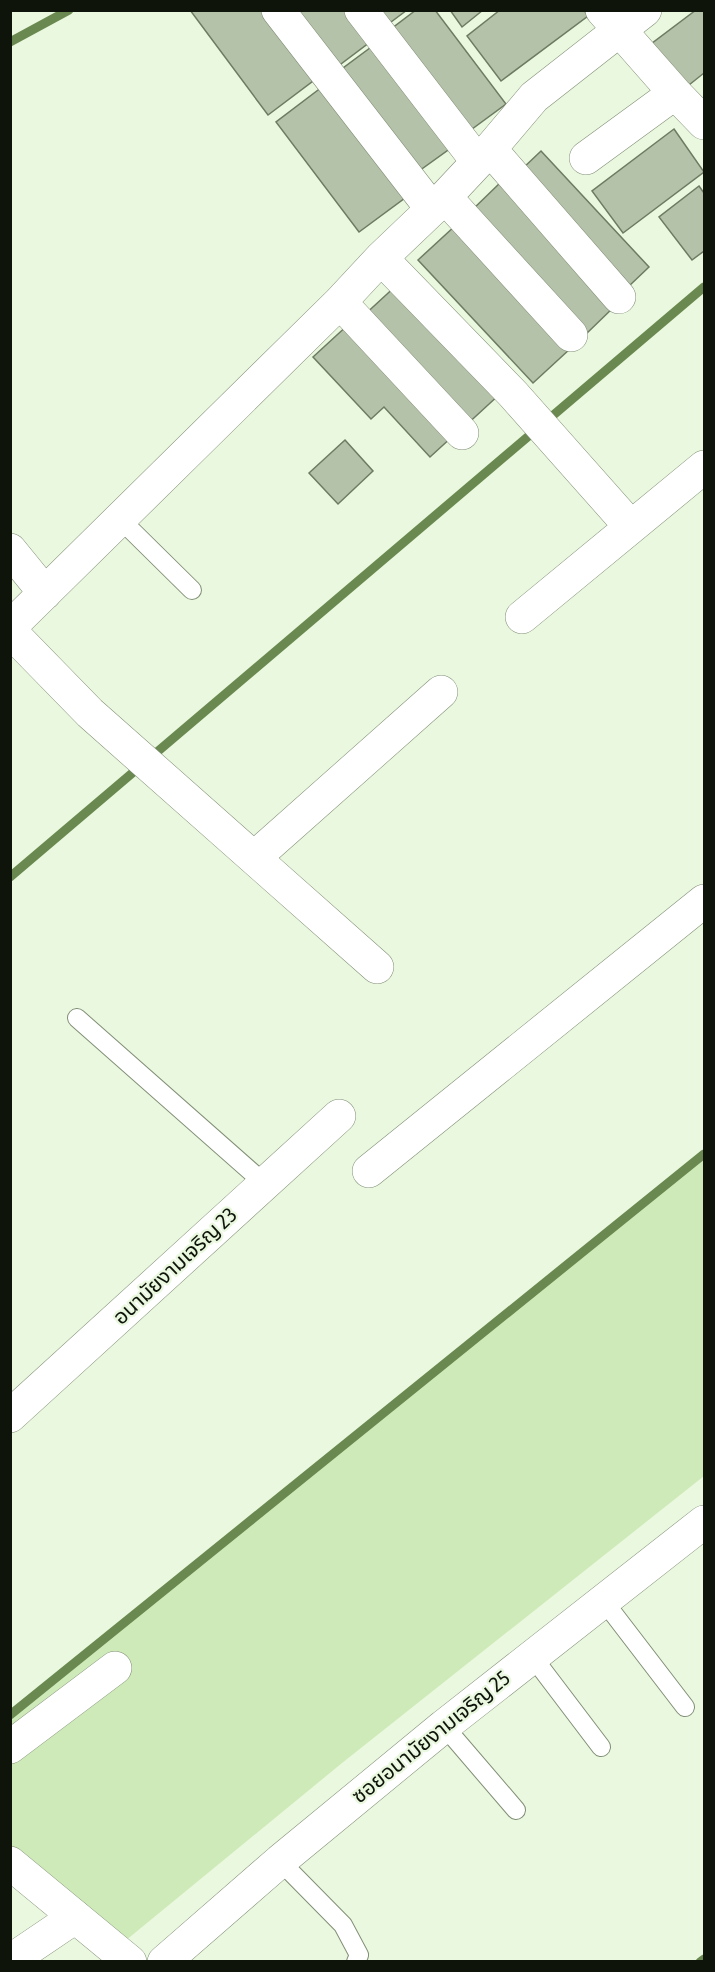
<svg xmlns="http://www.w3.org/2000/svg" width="715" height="1972" font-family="'Asap Condensed','Noto Sans Thai',sans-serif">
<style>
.green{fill:#ceeab8}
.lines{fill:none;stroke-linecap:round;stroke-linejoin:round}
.stream{stroke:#6a8950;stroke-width:9}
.building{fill:#b4c2a9;stroke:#6d7b63;stroke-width:1.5}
.service-casing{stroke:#818f77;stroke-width:20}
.minor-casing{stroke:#818f77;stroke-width:34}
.tertiary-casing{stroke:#818f77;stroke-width:34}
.service{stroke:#fff;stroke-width:18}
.minor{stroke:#fff;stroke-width:33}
.tertiary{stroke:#fff;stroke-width:33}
.labels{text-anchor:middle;stroke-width:4.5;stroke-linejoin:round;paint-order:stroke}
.street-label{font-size:21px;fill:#0f140b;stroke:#e9f8de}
</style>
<rect width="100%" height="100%" fill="#e9f8de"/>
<!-- green -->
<path class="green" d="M704,1154v322l-362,287 -228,187 -103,-83 -1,-152z"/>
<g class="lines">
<!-- stream -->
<path class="stream" d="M10,42l59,-32
M10,877l694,-590
M10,1715l694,-561
M700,1962l4,-3"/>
</g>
<!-- building -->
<path class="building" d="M190,10h76l51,68 -49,37z
M283,10h69l22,29 -45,34z
M369,10h38l-24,18z
M416,10h19l71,94 -38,28 -77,-103z
M450,10h33l-21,17z
M500,10h84l4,6 -87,65 -34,-45z
M696,10h8v63l-20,16 -33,-45z
M378,42l77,103 -43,31 -77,-102z
M326,84l83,111 -50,37 -83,-110z
M674,129l30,43 -81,61 -31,-42z
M541,151l108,116 -21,20 -108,-116z
M503,180l115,123 -34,33 -115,-123z
M699,186l5,7v58l-12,9 -33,-43z
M456,225l115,123 -38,35 -115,-123z
M399,283l102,110 -38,35 -102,-110z
M350,323l104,112 -24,22 -46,-50 -13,12 -58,-62z
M345,440l28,31 -35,33 -29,-31z"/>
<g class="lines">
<!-- service casing -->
<g class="service-casing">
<path id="service" d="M120,519l72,71
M77,1018l187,165
M603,1600l82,107
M532,1656l69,91
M444,1726l72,84
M280,1861l63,64 16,30 -3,7"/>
</g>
<!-- minor casing -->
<g class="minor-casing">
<path id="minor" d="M278,10l154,199
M361,10l116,151
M602,10l73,83 29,30
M490,149l129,148
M586,158l89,-65
M445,197l126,138
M381,258l132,136 118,133
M340,302l122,131
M10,550l35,43
M522,617l182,-150
M10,627l330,-325 41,-44 64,-61 45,-48 44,-52 111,-87
M10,631l80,82 287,254
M254,858l187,-166
M369,1171l335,-270
M10,1416l329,-300
M10,1747l105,-79
M10,1961l65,-44"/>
</g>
<!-- tertiary casing -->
<g class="tertiary-casing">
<path id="tertiary" d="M10,1863l120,99
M164,1962l116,-101 164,-135 260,-204"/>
</g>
<!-- service -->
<use href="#service" class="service"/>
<!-- minor -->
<use href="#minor" class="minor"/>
<!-- tertiary -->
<use href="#tertiary" class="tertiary"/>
</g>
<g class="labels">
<!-- street labels -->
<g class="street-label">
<text transform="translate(175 1266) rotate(-43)" y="7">อนามัยงามเจริญ 23</text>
<text transform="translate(431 1737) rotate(-39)" y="7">ซอยอนามัยงามเจริญ 25</text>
</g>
</g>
<!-- border -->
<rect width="715" height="1972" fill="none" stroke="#0f140b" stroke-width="24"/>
</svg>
